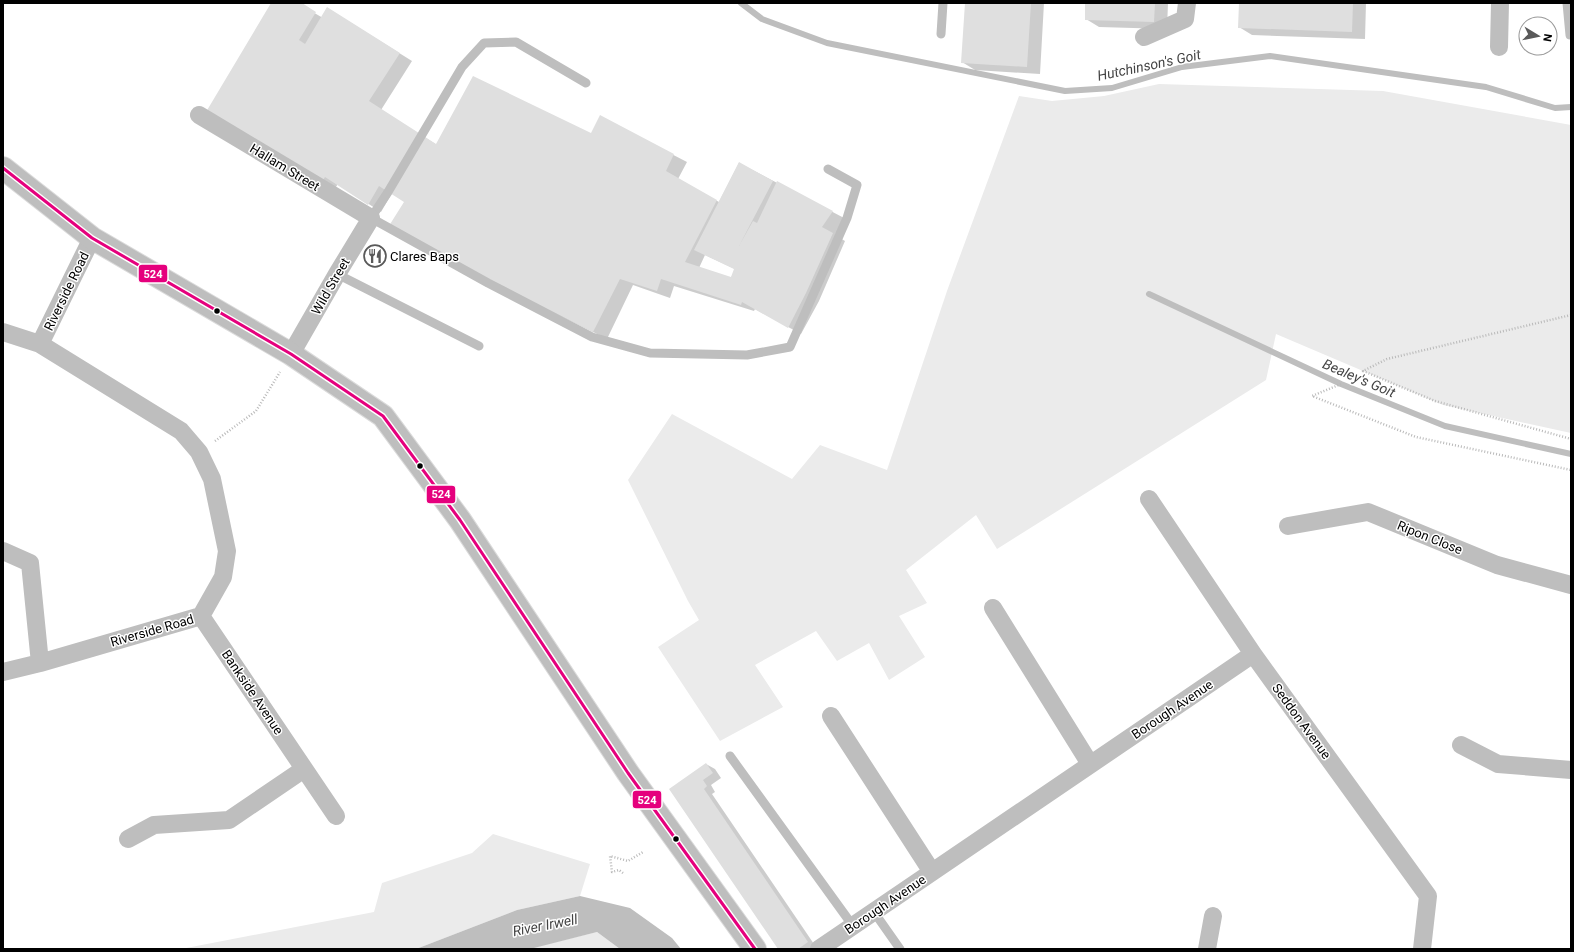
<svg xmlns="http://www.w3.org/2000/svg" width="1574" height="952" font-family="Roboto,sans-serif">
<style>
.green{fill:#ebebeb}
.water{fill:#bebebe}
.shadow{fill:#0003;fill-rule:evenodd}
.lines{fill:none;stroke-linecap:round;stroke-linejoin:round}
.stream{stroke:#bebebe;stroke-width:6}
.building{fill:#dfdfdf}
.primary-casing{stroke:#dbdbdb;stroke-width:24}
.path{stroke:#b9b9b9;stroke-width:2.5;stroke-dasharray:1 2;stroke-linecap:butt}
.service{stroke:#bebebe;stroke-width:9}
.minor{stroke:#bebebe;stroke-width:18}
.primary{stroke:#bebebe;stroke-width:22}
.bus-1-casing{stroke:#fff;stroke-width:6}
.bus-1{stroke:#e5007d;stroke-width:3}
.bus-dot{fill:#000;stroke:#fff;stroke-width:1.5}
.labels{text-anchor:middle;stroke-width:3;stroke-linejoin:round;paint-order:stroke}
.street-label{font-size:13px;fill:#000;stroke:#fff}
.poi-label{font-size:13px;fill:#000;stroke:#fff;text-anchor:start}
.water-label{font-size:14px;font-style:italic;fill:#434343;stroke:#fff}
.line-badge{stroke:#fff;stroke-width:1.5}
.badge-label{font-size:11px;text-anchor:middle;font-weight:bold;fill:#fff}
</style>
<rect width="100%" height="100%" fill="#fff"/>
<!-- green -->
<path class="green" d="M1159,84l224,7 188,34v308l-128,-28 -167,-71 -10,46 -269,169 -21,-34 -70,55 21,33 -28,13 26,41 -36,23 -20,-37 -32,18 -21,-30 -61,34 28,42 -63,34 -62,-94 41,-27 -11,-19 -60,-121 44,-66 120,65 28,-34 67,25 60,-179 72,-195 33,5 52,-5z
M493,834l97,30 -10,32 -63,14 -101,39h-235l193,-37 8,-29 90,-30z
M597,932l23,17h-90l5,-2z"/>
<!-- water -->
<path class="water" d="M580,896l50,12 42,30 9,11h-61l-23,-17 -67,17h-114l101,-39z"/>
<!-- shadow -->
<path class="shadow" d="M272,3h30l9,8 12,7 17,-2 72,45 -31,49 56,35 155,-11 8,-17 87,45 -9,17 41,23 20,-39 107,56 -11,16 10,6 -26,60 -18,33 -46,-25 -1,2 -80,-25 -4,12 -37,-13 -26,54 -205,-103 3,-34 -13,-9 -11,19 -43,-28 -5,7 -13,-7zM705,255l30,14 -4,9 -32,-10z
M966,3h78l-4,71 -65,-4 -13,-8z
M1086,3h82l-1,26 -68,-2 -13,-8z
M1240,3h126l-1,36 -113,-4 -13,-8z
M706,764l9,5 6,9 -10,7 4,7 -3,2 104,153 -2,2h-35l-108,-160z"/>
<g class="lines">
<!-- stream -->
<path class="stream" d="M741,3l21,16 65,24 238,48 47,-3 70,-21 88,-11 216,31 69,21 16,-1
M1149,294l192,90 104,42 126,28"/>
</g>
<!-- building -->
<path class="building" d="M271,3h31l14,9 -17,28 6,4 22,-37 73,46 -31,48 67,43 37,-68 118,57 9,-18 74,39 -8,17 51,29 -32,62 46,15 3,-8 -40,-19 45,-88 34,19 -34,65 14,-25 4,2 20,-42 56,30 -11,16 11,6 -27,60 -18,35 -46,-26 -1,3 -80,-26 -4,12 -37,-12 -27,53 -206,-103 17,-27 -25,-16 -11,19 -43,-28 -5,8 -114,-73z
M965,3h66l-4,64 -66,-4z
M1085,3h70l-1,19 -69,-2z
M1239,3h114l-1,29 -114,-4z
M706,763l7,10 -10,7 4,6 -3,3 104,153 -10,7h-20l-109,-160z"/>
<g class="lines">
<!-- primary casing -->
<g class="primary-casing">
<path id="primary" d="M3,168l89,70 199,116 92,62 77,104 168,253 127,176"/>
</g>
<!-- path -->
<path class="path" d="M1571,315l-184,44 -24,12 72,30 136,38
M1341,384l-29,12 104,41 155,33
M215,441l41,-30 24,-39
M623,873l-4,-3 -7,2 -2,-16 18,5 15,-9"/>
<!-- service -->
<path class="service" d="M1567,3l3,32h1
M941,34l2,-31
M586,83l-70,-41 -32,1 -22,24 -74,125 -17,26 117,65 104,54 58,16 97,2 43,-8 57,-129 10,-33 -29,-16
M337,274l142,72
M730,756l123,170
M874,912l26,37"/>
<!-- minor -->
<path class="minor" d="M1144,37l41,-18 2,-16
M1499,47l1,-44
M199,115l172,103 -34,56 -46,80
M3,332l37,12 141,87 18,21 13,27 15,72 -4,26 -22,39 -161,47 -37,9
M40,344l52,-106
M1149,499l104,155 175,242 -6,53
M1288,526l80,-14 129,53 74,20
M3,551l27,12 10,100
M993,608l97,156
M201,616l135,200
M831,716l101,156
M1461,745l37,19 73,6
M128,839l26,-14 75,-5 75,-51
M819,949l434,-295
M1207,949l6,-33"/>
<!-- primary -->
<use href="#primary" class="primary"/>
<!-- bus-1 casing -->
<g class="bus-1-casing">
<path id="bus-1" d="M3,168l89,70 199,116 92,62 77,104 168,253 127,176"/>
</g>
<!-- bus-1 -->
<use href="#bus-1" class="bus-1"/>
</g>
<!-- icons -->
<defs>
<g id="restaurant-ring" transform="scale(1.15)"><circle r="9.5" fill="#fff" stroke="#595959" stroke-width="1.5"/><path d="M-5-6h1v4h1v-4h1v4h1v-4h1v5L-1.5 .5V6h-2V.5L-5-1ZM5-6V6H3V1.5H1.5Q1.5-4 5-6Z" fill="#595959"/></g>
</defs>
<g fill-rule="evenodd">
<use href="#restaurant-ring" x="375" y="256"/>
</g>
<!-- markers -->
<g class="bus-dot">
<circle cx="217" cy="311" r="3.5"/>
<circle cx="420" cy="466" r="3.5"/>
<circle cx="676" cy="839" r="3.5"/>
</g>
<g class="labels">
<!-- street labels -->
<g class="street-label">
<text transform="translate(285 167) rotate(31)" y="5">Hallam Street</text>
<text transform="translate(330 286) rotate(-60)" y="5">Wild Street</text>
<text transform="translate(66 291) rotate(-64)" y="5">Riverside Road</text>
<text transform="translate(1430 537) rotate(22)" y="5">Ripon Close</text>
<text transform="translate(152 630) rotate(-16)" y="5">Riverside Road</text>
<text transform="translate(253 692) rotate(56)" y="5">Bankside Avenue</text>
<text transform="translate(1172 709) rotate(-34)" y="5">Borough Avenue</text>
<text transform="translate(1302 721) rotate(54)" y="5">Seddon Avenue</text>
<text transform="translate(885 904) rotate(-34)" y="5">Borough Avenue</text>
</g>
<!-- poi labels -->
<g class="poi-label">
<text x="390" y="261">Clares Baps</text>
</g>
<!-- water labels -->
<g class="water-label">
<text transform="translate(1149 65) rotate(-12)" y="5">Hutchinson's Goit</text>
<text transform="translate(1359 378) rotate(23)" y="5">Bealey's Goit</text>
<text transform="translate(545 925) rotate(-11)" y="5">River Irwell</text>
</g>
</g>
<g class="line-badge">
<rect x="138" y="264" width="30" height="19" rx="4" fill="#e5007d"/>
<rect x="426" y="485" width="30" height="19" rx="4" fill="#e5007d"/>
<rect x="632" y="790" width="30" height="19" rx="4" fill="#e5007d"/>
</g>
<g class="badge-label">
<text x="153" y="278">524</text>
<text x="441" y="498">524</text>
<text x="647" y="804">524</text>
</g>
<!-- border -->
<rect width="1574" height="952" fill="none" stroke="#000000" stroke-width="8"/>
<!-- north arrow -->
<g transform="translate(1538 36) rotate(100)"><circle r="19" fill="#ffffff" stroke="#999999"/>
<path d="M0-3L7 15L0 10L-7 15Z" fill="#595959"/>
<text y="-6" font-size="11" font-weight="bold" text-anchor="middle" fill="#000000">N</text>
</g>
</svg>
